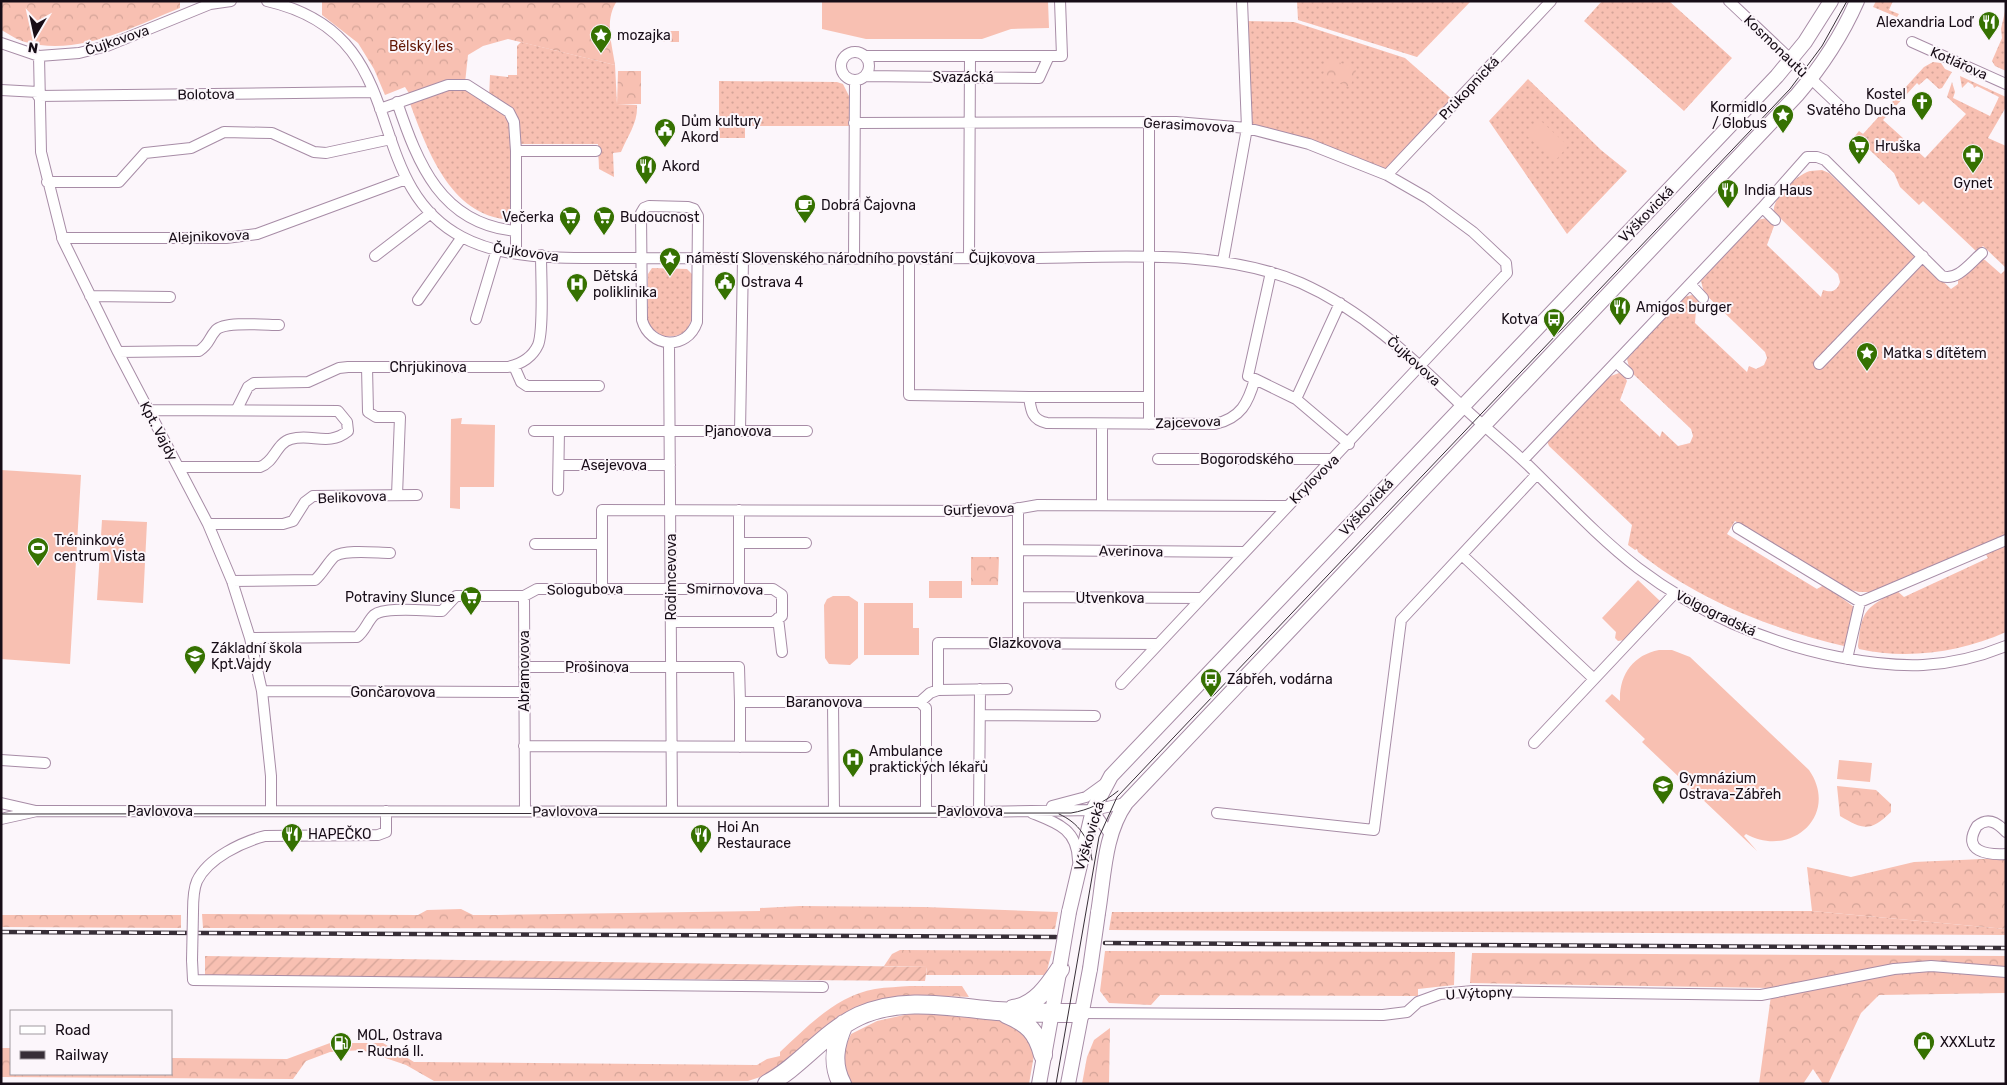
<svg xmlns="http://www.w3.org/2000/svg" width="2007" height="1085" font-family="Rubik,sans-serif">
<style>
.grass{fill:url(#grass-dots)}
.forest{fill:url(#forest-crowns)}
.garden{fill:url(#garden-furrows)}
.pitch{fill:#f8c0b2}
.lines{fill:none;stroke-linecap:round;stroke-linejoin:round}
.street-casing{stroke:#a78ca6;stroke-width:12}
.secondary-casing{stroke:#a78ca6;stroke-width:16}
.highway-casing{stroke:#a78ca6;stroke-width:20}
.street{stroke:#fff;stroke-width:10}
.secondary{stroke:#fff;stroke-width:14}
.highway{stroke:#fff;stroke-width:18}
.tram{stroke:#372e37;stroke-width:1}
.rail-casing{stroke:#372e37;stroke-width:4.5}
.rail{stroke:#fcf6fb;stroke-width:2.5;stroke-dasharray:8;stroke-linecap:butt}
.street-bridge-casing{stroke:#a78ca6;stroke-width:12;stroke-linecap:butt}
.secondary-bridge-casing{stroke:#a78ca6;stroke-width:16;stroke-linecap:butt}
.street-bridge{stroke:#fff;stroke-width:10}
.secondary-bridge{stroke:#fff;stroke-width:14}
.labels{text-anchor:middle;stroke-width:4;stroke-linejoin:round;paint-order:stroke}
.poi-label{font-size:14px;fill:#170d17;stroke:#fcf6fb;text-anchor:start}
.street-label{font-size:14px;fill:#170d17;stroke:#fcf6fb}
.park-label{font-size:14px;fill:#631806;stroke:#fcf6fb}
</style>
<defs>
<pattern id="grass-dots" width="8" height="8" patternUnits="userSpaceOnUse" patternTransform="scale(1.25)"><rect width="8" height="8" fill="#f8c0b2"/><path d="M2 2h.1M6 6h.1" fill="none" stroke="#d4a498" stroke-width="1.8" stroke-linecap="round"/></pattern>
<pattern id="forest-crowns" width="20" height="18" patternUnits="userSpaceOnUse" patternTransform="scale(1.25)"><rect width="20" height="18" fill="#f8c0b2"/><path d="M2 6a3 3 0 1 1 6 0M12 15a3 3 0 1 1 6 0" fill="none" stroke="#d4a498"/></pattern>
<pattern id="garden-furrows" width="10" height="10" patternUnits="userSpaceOnUse" patternTransform="scale(1.25)"><rect width="10" height="10" fill="#f8c0b2"/><path d="M-1 1l2-2M0 10L10 0M9 11l2-2" fill="none" stroke="#d4a498"/></pattern>
</defs>
<rect width="100%" height="100%" fill="#fcf6fb"/>
<!-- grass -->
<path class="grass" d="M1297,1h174l-54,56 -119,-37z
M1602,1h67l63,57 -48,53 -100,-90z
M1876,1h17l-4,9 10,4 -2,3 -24,-10z
M2006,7v64l-11,-5 -3,-5 10,-23 -1,-9z
M1243,21l51,1 111,36 50,44 -68,73 -140,-47z
M521,42l94,23 2,39 20,1c1,18 -9,30 -16,47l-8,1 1,24 -15,-8 -1,-25h-82v76c-66,0 -89,-71 -108,-122l59,-13 22,13 1,-23 18,2v-2h9v-29z
M1933,62l8,1 4,6 7,3 -10,16 -3,1 -12,-11 -8,7 -2,-2 -34,37 42,38 41,-44 -19,-17 5,-15 3,10 -2,6 37,18 9,-19 -22,-11 -3,2 -1,-3 -5,-3 -6,6 -2,-12 46,21v10l-18,31 18,8v122l-23,-22 -6,6 -54,-51 -4,4 -19,-18 -6,-14 -39,-37 4,-5 4,3 61,-67z
M1528,79l73,71 26,21 -60,63 -78,-113z
M719,81l118,1 6,2 6,12v30h-104v12h-26z
M1810,171l12,-1 7,3 122,116 7,-5v-6l21,-20 6,2 16,14 5,-5v363c-45,20 -98,28 -147,17l-1,-3c4,-39 8,-36 38,-56l8,7 84,-39 -7,-12 -107,46h-15l-16,-4 -108,-67 -8,13 90,55 7,-4 30,22 -6,40c-76,-18 -149,-46 -210,-95l-1,-3 -2,1 -7,-5 4,-20 -83,-79 -2,-5 61,-64 11,-4 5,2 3,6 -7,19 40,37 2,-6 16,15 12,-3 3,-7 -2,-7 -61,-58 -3,-12 57,-62 12,-3 5,8 -5,8 -1,13 52,49 2,-6 7,3 8,-4 3,-7 -2,-6 -61,-59 -3,-12 56,-61 10,-2 7,8 -7,19 54,52 2,-7c9,3 14,1 17,-8l-2,-8 -64,-62c-3,-14 24,-38 36,-41z
M652,268l35,1 5,5c0,25 10,68 -30,62l-13,-10 -1,-5v-47z
M1812,911l194,18v6l-897,-5 3,-18z"/>
<!-- forest -->
<path class="forest" d="M1,1h179v7c-48,19 -102,49 -155,34 -8,-2 -16,-8 -24,-12z
M322,1h295c-13,19 -5,43 -2,64l-107,-26 -25,7 -15,9 -3,28 -55,12 -5,-8 -20,8 -11,-26 -16,-26 -36,-28z
M662,31h17v11h-17z
M1328,59l29,9 -7,19 -28,-9z
M618,71h23v33h-24z
M971,557h28l-1,28h-27z
M1837,786l39,4 15,14v8c-21,20 -27,18 -51,4z
M2006,858v71l-194,-18 -5,-44 44,10 63,-15z
M800,906l124,1 134,5 -3,17 -852,-1 -1,-14 216,1 9,-5 34,-1 12,6h25l262,-4v-3z
M1,915h180v13l-180,-1z
M900,950l152,1 -6,24h-120l1,-8 -43,-1 8,-12z
M1105,951l350,1 -1,33 -36,4v7l-258,-1 -9,10 -42,-2 -9,-12z
M1472,953l534,3v37l-127,2 -18,18 -33,71h-5l-10,-15 -10,15h-44l13,-96 -302,-5z
M910,986h52l7,11 -51,-2 -47,7 -60,37 -36,33 -27,9h-314l-28,-16 -44,-15 -32,2 -24,9 -13,18 -292,-2v-29h10v26h160v-16l116,1 43,-16h53l31,19 343,3 10,-6 13,-3v-4c28,-26 56,-56 95,-63 12,-2 24,-2 35,-3z
M922,1011l82,10 25,15 5,19 -5,29h-176l-10,-8 -1,-22 9,-20 26,-13z
M1110,1028l-1,56h-27l5,-27 7,-17z"/>
<!-- garden -->
<path class="garden" d="M205,956l722,11 -2,14 -720,-5z"/>
<!-- pitch -->
<path class="pitch" d="M822,1h226l1,27 -38,1 -29,10h-116l-44,-10z
M1540,120l28,26 -13,15 -29,-26z
M462,418l-1,6 34,1 -1,62h-34v22l-10,-1 1,-89z
M1,470l80,5 -11,189 -69,-5z
M102,520l45,2 -4,81 -46,-3z
M1638,580l23,22 -36,38 -7,1 -3,-3 1,-6 -14,-14z
M929,581h33v17h-33z
M833,596h16l9,6v56l-8,7 -21,-1 -4,-6 -1,-53 3,-6z
M864,603h49v25h6v27h-55z
M1659,650h13l18,7 119,113c31,45 -18,89 -63,64l-2,2 13,15 -115,-109 3,-3 -40,-38 7,-7 8,7c-1,-26 13,-46 39,-51z
M1839,760l33,3 -2,19 -33,-3z"/>
<g class="lines">
<!-- street casing -->
<g class="street-casing">
<path id="street" d="M267,1c150,34 89,180 195,236 50,27 123,20 178,21 128,1 255,0 383,0 90,0 194,-11 278,25 63,28 110,74 159,121 22,21 46,40 68,61 35,34 70,72 110,103 58,44 129,75 200,89 62,12 109,13 168,-11
M1729,1l115,109
M1912,42l94,42
M1,43l38,13 40,-3 28,-7 103,-42 21,-3
M841 66a14 14 0 1 1 28 0a14 14 0 1 1-28 0Z
M39,56l2,96 22,88 55,112 90,172 24,57 18,57 12,53 9,85v35
M865,56h197l-2,-55
M865,76l174,2 10,-22
M1,90l37,2
M38,96l336,-4
M397,102c21,62 44,122 119,129
M380,109l68,-24h19l42,27 5,10 2,29v102
M1149,122v302
M854,123l322,-1 71,6 62,16 78,31 40,23 46,34 33,31 1,10 -386,411
M516,151h80
M1387,175l164,-174
M47,182h72l26,-29 46,-5 33,-16 48,1 42,19 12,1 65,-14
M649,206l39,1 6,2 4,7 -1,106c-10,29 -47,26 -55,-2l-1,-107 3,-5z
M1763,208l12,12
M62,238h164l31,-4 149,-55
M375,256l56,-43
M969,258l1,-201
M854,259l1,-178
M909,259v136l120,2c2,14 3,23 18,26l168,1c26,-6 33,-21 40,-45l41,20 53,45
M1223,261l24,-133 -5,-127
M1690,284l13,14
M90,296l80,1
M418,300l44,-63
M476,319l21,-70
M669,344l3,466
M118,352l81,-1c11,-7 9,-12 17,-21 9,-9 50,-5 63,-5
M1616,362l12,11
M1819,364l104,-108
M514,366l7,16 6,4h72
M367,367l1,45 8,5h24l-3,78
M1255,379l-7,-3 23,-104
M1029,397h120
M1296,399l44,-96
M237,409l11,-22 6,-4 54,-1 31,-14 9,-1h160c13,-3 24,-9 30,-22 6,-15 3,-70 3,-90
M148,410l190,1 9,11 1,9c-20,16 -36,2 -57,8 -15,4 -16,23 -31,28h-82
M534,431h273
M740,431l3,-172
M1158,459h177
M1523,460l239,-252 45,-51h10l8,3 117,116c15,6 29,-14 40,-23
M559,465h111
M558,490l1,-59
M1102,505v-81
M1018,508v134
M208,524h75l10,-3 12,-19 8,-6 104,-1
M1738,528l122,74 146,-62
M739,543h67
M535,544h67
M1018,550l226,2
M1462,555l131,123
M232,581l83,-1c8,-7 13,-18 20,-24 11,-7 42,-3 55,-3
M602,589v-79l402,1 34,-6 249,1
M739,589v-79
M524,596l1,215
M1019,597l182,1
M778,618l4,34
M250,638l107,-1c8,-6 10,-15 17,-22 11,-9 53,-4 68,-4l14,-15h68l13,-7h236l9,6v21l-9,6h-102
M1847,659l13,-57
M524,667h215l1,35h180l10,-9 8,-3 69,-1
M938,690v-47l220,1
M262,691l262,1
M740,702v45
M833,702l1,109
M920,702l6,6v103
M980,715l115,1
M1534,743l141,-150
M524,746l282,1
M1,760l44,3
M1,803l35,8
M1052,806l34,-9 18,-13
M1093,810l18,26
M979,812l1,-123
M1032,813c25,10 45,16 46,47
M1217,813l157,17 27,-210 136,-146
M1,819l36,-8 942,1 114,-2 33,-7
M2006,832c-9,-10 -18,-15 -29,-6 -16,26 11,29 29,28
M193,912c0,-10 0,-22 4,-31 11,-23 45,-39 68,-45l113,-1 8,-3v-21
M192,960l1,20 630,7
M1081,1013l302,2 24,-3 11,-10 22,-8 33,-3 288,4 133,-26 37,-3 75,6"/>
</g>
<!-- secondary casing -->
<g class="secondary-casing">
<path id="secondary" d="M1069,912l24,-102 18,-34 666,-700 28,-34 26,-41
M1098,913c6,-36 6,-79 28,-110l671,-708c24,-28 45,-60 60,-94
M1039,1084l20,-111
M1068,1084l22,-115"/>
</g>
<!-- highway casing -->
<g class="highway-casing">
<path id="highway" d="M1013,1009c22,-3 35,-22 47,-40
M1006,1014c22,9 31,18 37,41
M767,1084c34,-18 56,-51 92,-68 44,-20 92,-9 138,-5 28,2 56,2 84,2
M842,1084c-11,-20 -7,-40 2,-60"/>
</g>
<!-- street -->
<use href="#street" class="street"/>
<!-- secondary -->
<use href="#secondary" class="secondary"/>
<!-- highway -->
<use href="#highway" class="highway"/>
<!-- tram -->
<path class="tram" d="M1,814l1070,-1c18,-3 32,-10 47,-22
M1059,814c20,9 30,24 33,46
M1056,1084l43,-247 18,-40 673,-708 32,-43 25,-45"/>
<!-- rail casing -->
<g class="rail-casing">
<path id="rail" d="M1,932l1055,5
M1105,943l901,5"/>
</g>
<!-- rail -->
<use href="#rail" class="rail"/>
<!-- street-bridge casing -->
<g class="street-bridge-casing">
<path id="street-bridge" d="M192,960l1,-48"/>
</g>
<!-- secondary-bridge casing -->
<g class="secondary-bridge-casing">
<path id="secondary-bridge" d="M1060,965l9,-53
M1090,969l8,-56"/>
</g>
<!-- street-bridge -->
<use href="#street-bridge" class="street-bridge"/>
<!-- secondary-bridge -->
<use href="#secondary-bridge" class="secondary-bridge"/>
</g>
<!-- icons -->
<defs>
<g id="restaurant-pin" transform="scale(1.125)"><path d="M0 17L-7.5 6A9.5 9.5 0 1 1 7.5 6Z" fill="#367101" stroke="#fcf6fb"/><path d="M-5-6h1v4h1v-4h1v4h1v-4h1v5L-1.5 .5V6h-2V.5L-5-1ZM5-6V6H3V1.5H1.5Q1.5-4 5-6Z" fill="#fff"/></g>
<g id="sight-pin" transform="scale(1.125)"><path d="M0 17L-7.5 6A9.5 9.5 0 1 1 7.5 6Z" fill="#367101" stroke="#fcf6fb"/><path d="M0-6L1.8-2.2L6-1.7L2.9 1.2L3.7 5.4L0 3.3L-3.7 5.4L-2.9 1.2L-6-1.7L-1.8-2.2Z" fill="#fff"/></g>
<g id="church-pin" transform="scale(1.125)"><path d="M0 17L-7.5 6A9.5 9.5 0 1 1 7.5 6Z" fill="#367101" stroke="#fcf6fb"/><path d="M-1.2-6h2.4v3.5h3.3v2.4h-3.3V6h-2.4V-.1h-3.3v-2.4h3.3Z" fill="#fff"/></g>
<g id="civic-pin" transform="scale(1.125)"><path d="M0 17L-7.5 6A9.5 9.5 0 1 1 7.5 6Z" fill="#367101" stroke="#fcf6fb"/><path d="M-.6-6.5H3V-4.5H.6V-3L4-1V1h2V6H-6V1h2V-1L-.6-3ZM-1.2 2.5V6h2.4V2.5Z" fill="#fff"/></g>
<g id="supermarket-pin" transform="scale(1.125)"><path d="M0 17L-7.5 6A9.5 9.5 0 1 1 7.5 6Z" fill="#367101" stroke="#fcf6fb"/><path d="M-6-5.5h2.5l.6 2H6L4.5 2H-2.5L-4.4-4H-6ZM-1.5 3.2a1.3 1.3 0 1 0 .1 0ZM3 3.2a1.3 1.3 0 1 0 .1 0Z" fill="#fff"/></g>
<g id="pharmacy-pin" transform="scale(1.125)"><path d="M0 17L-7.5 6A9.5 9.5 0 1 1 7.5 6Z" fill="#367101" stroke="#fcf6fb"/><path d="M-2-6h4v4h4v4h-4v4h-4v-4h-4v-4h4Z" fill="#fff"/></g>
<g id="cafe-pin" transform="scale(1.125)"><path d="M0 17L-7.5 6A9.5 9.5 0 1 1 7.5 6Z" fill="#367101" stroke="#fcf6fb"/><path d="M-5.5-4.5H6V0H3Q3 3.5 0 3.5H-2.5Q-5.5 3.5-5.5 0ZM3-3.2v2h1.7v-2ZM-6 4.5H4V6H-6Z" fill="#fff"/></g>
<g id="hospital-pin" transform="scale(1.125)"><path d="M0 17L-7.5 6A9.5 9.5 0 1 1 7.5 6Z" fill="#367101" stroke="#fcf6fb"/><path d="M-5-5h3v3.5h4V-5h3V5h-3V1.5h-4V5h-3Z" fill="#fff"/></g>
<g id="bus-pin" transform="scale(1.125)"><path d="M0 17L-7.5 6A9.5 9.5 0 1 1 7.5 6Z" fill="#367101" stroke="#fcf6fb"/><path d="M-5-6H5V4H4V6H2V4H-2V6H-4V4H-5ZM-3.5-4V0h7V-4ZM-3.5 1.2v1.5H-2V1.2ZM2 1.2v1.5H3.5V1.2Z" fill="#fff"/></g>
<g id="stadium-pin" transform="scale(1.125)"><path d="M0 17L-7.5 6A9.5 9.5 0 1 1 7.5 6Z" fill="#367101" stroke="#fcf6fb"/><path d="M0-5a6.5 5 0 1 0 0 10a6.5 5 0 1 0 0-10ZM-3.5-1.8h7v3.6h-7Z" fill="#fff"/></g>
<g id="school-pin" transform="scale(1.125)"><path d="M0 17L-7.5 6A9.5 9.5 0 1 1 7.5 6Z" fill="#367101" stroke="#fcf6fb"/><path d="M0-5L7-2L0 1L-7-2ZM-4 1L0 2.5L4 1V4Q0 6-4 4Z" fill="#fff"/></g>
<g id="shop-pin" transform="scale(1.125)"><path d="M0 17L-7.5 6A9.5 9.5 0 1 1 7.5 6Z" fill="#367101" stroke="#fcf6fb"/><path d="M-5-2.5h2.3a2.7 3.5 0 0 1 5.4 0H5L5.5 6h-11ZM-1.5-2.5h3a1.5 2.3 0 0 0-3 0Z" fill="#fff"/></g>
<g id="fuel-pin" transform="scale(1.125)"><path d="M0 17L-7.5 6A9.5 9.5 0 1 1 7.5 6Z" fill="#367101" stroke="#fcf6fb"/><path d="M-5.5-6h7V0h2V4h1.3V-2.5L3-4.5l.8-.8L6-3V5H2.5V1h-1V6h-7ZM-4.2-4.7v3.2H.2V-4.7Z" fill="#fff"/></g>
</defs>
<g fill-rule="evenodd">
<use href="#restaurant-pin" x="1989" y="22"/>
<use href="#sight-pin" x="601" y="35"/>
<use href="#church-pin" x="1922" y="102"/>
<use href="#sight-pin" x="1783" y="115"/>
<use href="#civic-pin" x="665" y="129"/>
<use href="#supermarket-pin" x="1859" y="146"/>
<use href="#pharmacy-pin" x="1973" y="155"/>
<use href="#restaurant-pin" x="646" y="166"/>
<use href="#restaurant-pin" x="1728" y="190"/>
<use href="#cafe-pin" x="805" y="205"/>
<use href="#supermarket-pin" x="570" y="217"/>
<use href="#supermarket-pin" x="604" y="217"/>
<use href="#sight-pin" x="670" y="258"/>
<use href="#civic-pin" x="725" y="282"/>
<use href="#hospital-pin" x="577" y="284"/>
<use href="#restaurant-pin" x="1620" y="307"/>
<use href="#bus-pin" x="1554" y="319"/>
<use href="#sight-pin" x="1867" y="353"/>
<use href="#stadium-pin" x="38" y="548"/>
<use href="#supermarket-pin" x="471" y="597"/>
<use href="#school-pin" x="195" y="656"/>
<use href="#bus-pin" x="1211" y="679"/>
<use href="#hospital-pin" x="853" y="759"/>
<use href="#school-pin" x="1663" y="786"/>
<use href="#restaurant-pin" x="292" y="834"/>
<use href="#restaurant-pin" x="701" y="835"/>
<use href="#shop-pin" x="1924" y="1042"/>
<use href="#fuel-pin" x="341" y="1043"/>
</g>
<g class="labels">
<!-- poi labels -->
<g class="poi-label">
<text x="1973" y="27" text-anchor="end">Alexandria Loď</text>
<text x="617" y="40">mozajka</text>
<text x="1906" y="99" text-anchor="end">Kostel<tspan x="1906" dy="16">Svatého Ducha</tspan></text>
<text x="1767" y="112" text-anchor="end">Kormidlo<tspan x="1767" dy="16">/ Globus</tspan></text>
<text x="681" y="126">Dům kultury<tspan x="681" dy="16">Akord</tspan></text>
<text x="1875" y="151">Hruška</text>
<text x="662" y="171">Akord</text>
<text x="1973" y="188" text-anchor="middle">Gynet</text>
<text x="1744" y="195">India Haus</text>
<text x="821" y="210">Dobrá Čajovna</text>
<text x="554" y="222" text-anchor="end">Večerka</text>
<text x="620" y="222">Budoucnost</text>
<text x="686" y="263">náměstí Slovenského národního povstání</text>
<text x="593" y="281">Dětská<tspan x="593" dy="16">poliklinika</tspan></text>
<text x="741" y="287">Ostrava 4</text>
<text x="1636" y="312">Amigos burger</text>
<text x="1538" y="324" text-anchor="end">Kotva</text>
<text x="1883" y="358">Matka s dítětem</text>
<text x="54" y="545">Tréninkové<tspan x="54" dy="16">centrum Vista</tspan></text>
<text x="455" y="602" text-anchor="end">Potraviny Slunce</text>
<text x="211" y="653">Základní škola<tspan x="211" dy="16">Kpt.Vajdy</tspan></text>
<text x="1227" y="684">Zábřeh, vodárna</text>
<text x="869" y="756">Ambulance<tspan x="869" dy="16">praktických lékařů</tspan></text>
<text x="1679" y="783">Gymnázium<tspan x="1679" dy="16">Ostrava-Zábřeh</tspan></text>
<text x="717" y="832">Hoi An<tspan x="717" dy="16">Restaurace</tspan></text>
<text x="308" y="839">HAPEČKO</text>
<text x="357" y="1040">MOL, Ostrava<tspan x="357" dy="16">- Rudná II.</tspan></text>
<text x="1940" y="1047">XXXLutz</text>
</g>
<!-- street labels -->
<g class="street-label">
<text transform="translate(117 40) rotate(-19)" y="5">Čujkovova</text>
<text transform="translate(1776 46) rotate(44)" y="5">Kosmonautů</text>
<text transform="translate(1959 63) rotate(24)" y="5">Kotlářova</text>
<text x="963" y="82">Svazácká</text>
<text transform="translate(1469 88) rotate(-47)" y="5">Průkopnická</text>
<text transform="translate(206 94) rotate(-1)" y="5">Bolotova</text>
<text transform="translate(1189 125) rotate(3)" y="5">Gerasimovova</text>
<text transform="translate(1646 214) rotate(-46)" y="5">Výškovická</text>
<text transform="translate(209 236) rotate(-2)" y="5">Alejnikovova</text>
<text transform="translate(526 252) rotate(8)" y="5">Čujkovova</text>
<text x="1002" y="263">Čujkovova</text>
<text transform="translate(1414 361) rotate(42)" y="5">Čujkovova</text>
<text x="428" y="372">Chrjukinova</text>
<text transform="translate(1188 422) rotate(-2)" y="5">Zajcevova</text>
<text transform="translate(159 431) rotate(62)" y="5">Kpt. Vajdy</text>
<text x="738" y="436">Pjanovova</text>
<text x="1247" y="464">Bogorodského</text>
<text x="614" y="470">Asejevova</text>
<text transform="translate(1314 479) rotate(-45)" y="5">Krylovova</text>
<text transform="translate(352 497) rotate(-2)" y="5">Belikovova</text>
<text transform="translate(1366 507) rotate(-47)" y="5">Výškovická</text>
<text transform="translate(979 509) rotate(-2)" y="5">Gurťjevova</text>
<text transform="translate(1131 551) rotate(1)" y="5">Averinova</text>
<text transform="translate(671 577) rotate(-90)" y="5">Rodimcevova</text>
<text transform="translate(585 589) rotate(-1)" y="5">Sologubova</text>
<text transform="translate(725 589) rotate(1)" y="5">Smirnovova</text>
<text x="1110" y="603">Utvenkova</text>
<text transform="translate(1716 613) rotate(26)" y="5">Volgogradská</text>
<text x="1025" y="648">Glazkovova</text>
<text x="597" y="672">Prošinova</text>
<text transform="translate(524 671) rotate(-90)" y="5">Abramovova</text>
<text x="393" y="697">Gončarovova</text>
<text x="824" y="707">Baranovova</text>
<text x="160" y="816">Pavlovova</text>
<text transform="translate(565 811) rotate(-1)" y="5">Pavlovova</text>
<text x="970" y="816">Pavlovova</text>
<text transform="translate(1089 836) rotate(-73)" y="5">Výškovická</text>
<text transform="translate(1479 993) rotate(-3)" y="5">U Výtopny</text>
</g>
<!-- park labels -->
<g class="park-label">
<text x="421" y="51">Bělský les</text>
</g>
</g>
<!-- border -->
<rect width="2007" height="1085" fill="none" stroke="#170d17" stroke-width="5"/>
<!-- legend -->
<rect x="10" y="1010" width="162" height="65" fill="#fcf6fb" stroke="#a099a0"/>
<rect x="20" y="1026" width="25" height="8" fill="#ffffff" stroke="#a099a0"/>
<text x="55" y="1035" font-size="15" fill="#170d17">Road</text>
<rect x="20" y="1051" width="25" height="8" fill="#372e37" stroke="#a099a0"/>
<text x="55" y="1060" font-size="15" fill="#170d17">Railway</text>
<!-- north arrow -->
<g transform="translate(35 35) rotate(189)" stroke="#fcf6fb" stroke-width="4" paint-order="stroke">
<path d="M0-4L9 19L0 12L-9 19Z" fill="#170d17"/>
<text y="-8" font-size="14" font-weight="bold" text-anchor="middle" fill="#170d17">N</text>
</g>
</svg>
